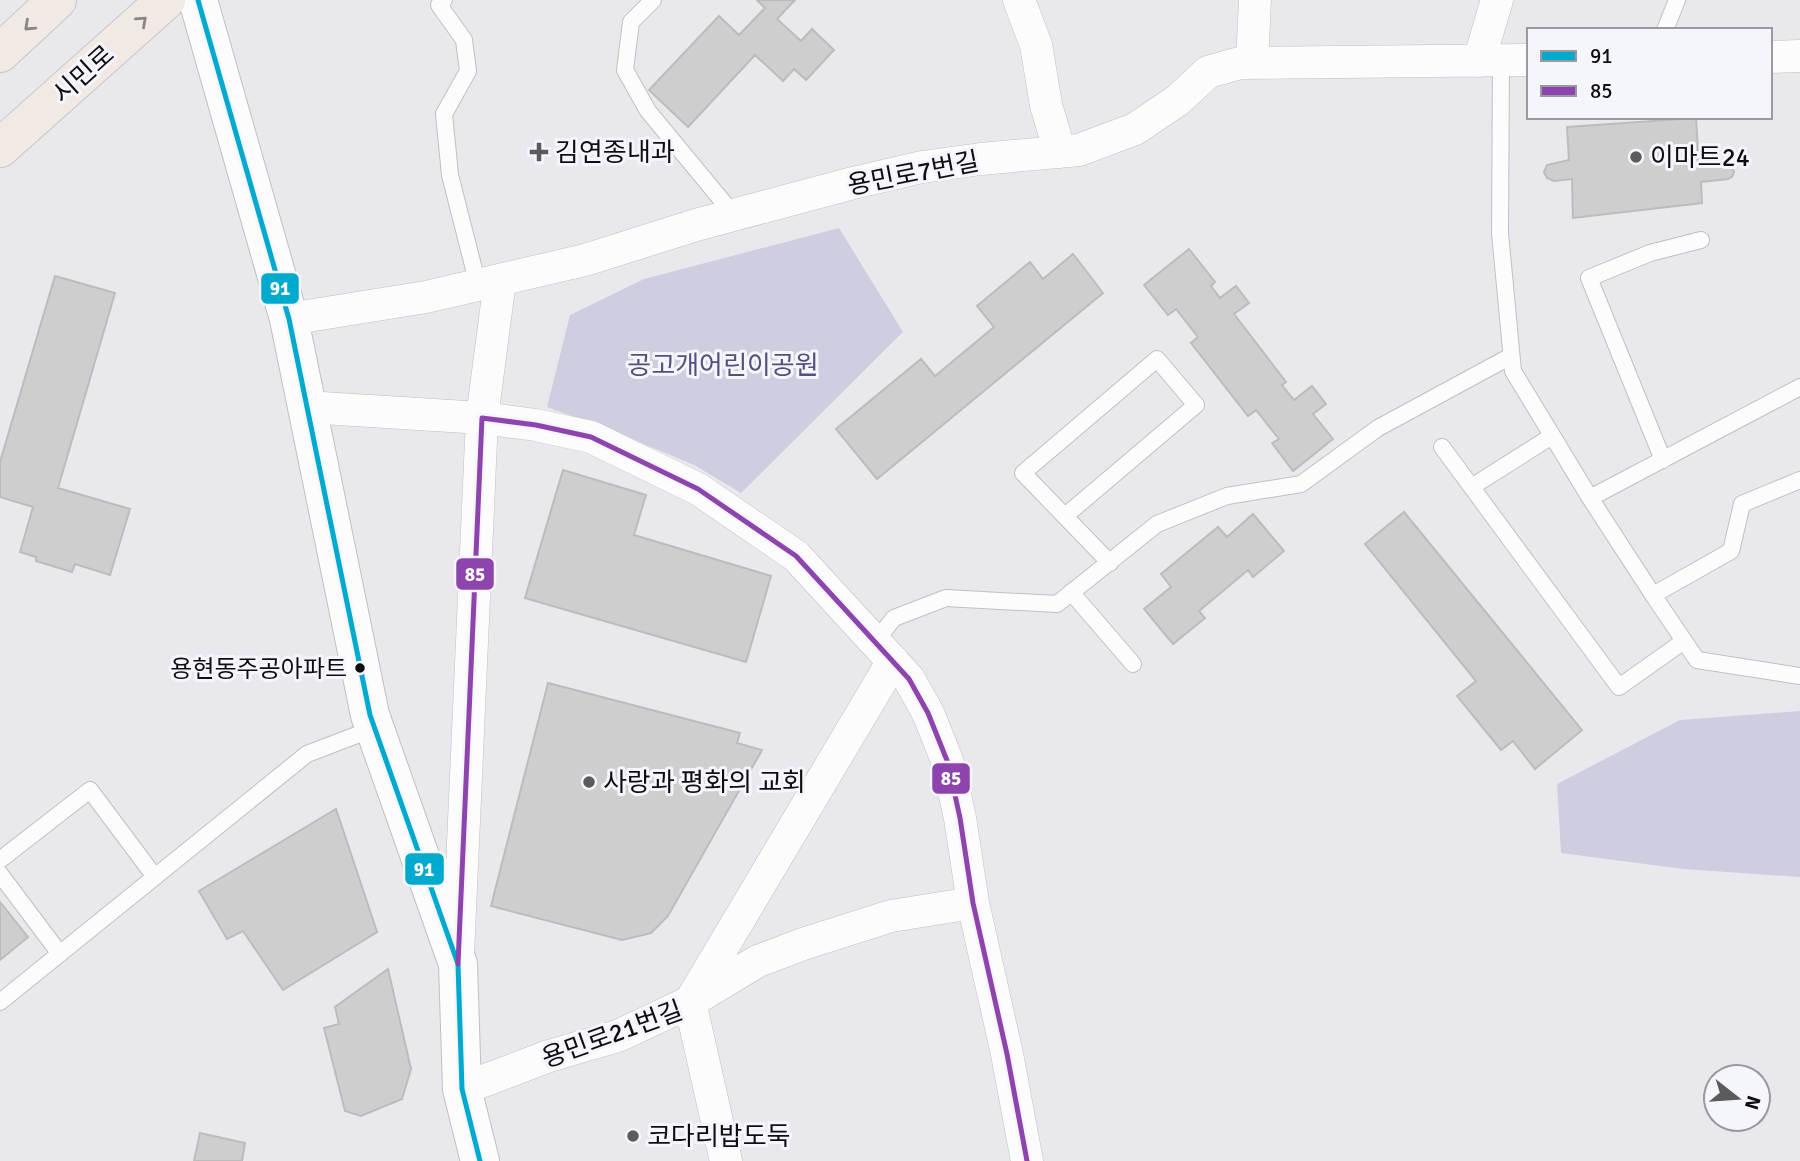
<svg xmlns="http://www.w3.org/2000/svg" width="1800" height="1161" font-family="Signika,'Noto Sans KR',sans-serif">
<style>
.green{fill:#cecee0}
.building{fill:#cfcecf;stroke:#bcbcbd;stroke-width:2}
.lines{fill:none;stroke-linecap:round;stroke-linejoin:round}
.service-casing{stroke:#c0c0c3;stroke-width:18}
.minor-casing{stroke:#c0c0c3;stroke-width:33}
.tertiary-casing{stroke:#c0c0c3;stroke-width:40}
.primary-casing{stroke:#c7c7c9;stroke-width:40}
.service{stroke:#fcfcfc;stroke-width:16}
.minor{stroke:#fcfcfc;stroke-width:32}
.tertiary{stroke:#fcfcfc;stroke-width:38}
.primary{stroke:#f0e9e4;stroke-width:38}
.bus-1-casing{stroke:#f5f5fc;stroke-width:10}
.bus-2-casing{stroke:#f5f5fc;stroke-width:10}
.bus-1{stroke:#00a9ce;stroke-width:5}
.bus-2{stroke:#8e44ad;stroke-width:5}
.oneway{stroke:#8a8685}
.poi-dot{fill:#5b5b5d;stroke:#f5f5fc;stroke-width:2.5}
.bus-dot{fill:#0e0e10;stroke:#f5f5fc;stroke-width:2.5}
.labels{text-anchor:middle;stroke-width:6;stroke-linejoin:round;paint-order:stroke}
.bus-label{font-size:24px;fill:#0e0e10;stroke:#f5f5fc;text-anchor:end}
.street-label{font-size:26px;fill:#0e0e10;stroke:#f5f5fc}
.poi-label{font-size:26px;fill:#0e0e10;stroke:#f5f5fc;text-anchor:start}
.park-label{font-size:26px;fill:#52507e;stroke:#f5f5fc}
.line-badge{stroke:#f5f5fc;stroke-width:2.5}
.badge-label{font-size:19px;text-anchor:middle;font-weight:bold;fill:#fff}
</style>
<rect width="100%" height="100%" fill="#e9e9ed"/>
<!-- green -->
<path class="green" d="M839,228l64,104 -162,161 -47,-28 -81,-34 -66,-24 23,-92 74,-36z
M1800,711v166l-117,-8 -122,-16 -4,-69 123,-64z"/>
<!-- building -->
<path class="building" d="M757,0h38l-18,19 24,22 11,-12 22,21 -28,30 -12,-11 -11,12 -28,-26 -67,72 -39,-37 70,-74 20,19 26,-27z
M1696,118l3,48 27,-1 6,1 2,6 -2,5 -4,2 -27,3 1,21 -129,15 -1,-39 -18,2 -7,-3 -3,-6 3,-7 22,-5 -2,-33z
M1189,249l26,33 -4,4 9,12 16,-12 13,17 -15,11 52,68 -4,3 12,15 18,-14 14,18 -13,10 20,25 -40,32 -21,-28 7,-4 -23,-29 -8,6 -57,-73 7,-6 -22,-28 -8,6 -24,-30z
M1073,254l30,39 -226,186 -41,-50 85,-70 14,17 59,-49 -17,-21 53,-44 13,17z
M55,276l60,17 -57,195 72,21 -20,66 -35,-11 -3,8 -36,-11v-4l-16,-5 13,-45 -33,-10v-35z
M563,470l83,25 -12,40 137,41 -25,86 -221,-64z
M1404,512l178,218 -47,39 -22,-28 -12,9 -44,-54 19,-15 -111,-137z
M1253,514l31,37 -31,26 -5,-7 -49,41 6,7 -32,26 -29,-35 27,-22 -10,-13 57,-47 9,10z
M548,683l192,50 -3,10 25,7 -94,166 -17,17 -29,7 -131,-34z
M336,809l41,123 -94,58 -40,-59 -16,8 -28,-48z
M0,902l28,35 -28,23z
M388,969l23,100 -9,30 -41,17 -16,-5 -21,-83 15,-4 -4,-17z
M200,1133l45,10 -3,18h-48z"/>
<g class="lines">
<!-- service casing -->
<g class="service-casing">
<path id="service" d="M444,0l-5,5 25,35 4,31 -24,43 6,61 28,110
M653,0l-22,22 -6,48 23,41 86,104
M1665,30l12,-30
M1501,60l-1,173 13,138 77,127 210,-111
M1442,447l177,240 65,-46
M1663,460l-74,-182 61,-25 51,-13
M1473,486l79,-50
M1590,498l63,97 78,-44 11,-47 58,-24
M1065,516l131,-111 -39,-46 -134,114 87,90
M1071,592l62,72
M1653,595l44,65 103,16
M875,642l19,-24 52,-20 111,6 100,-80 70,-28 74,-12 77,-56 133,-72
M0,860l90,-70 65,87
M0,874l60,80
M0,1002l307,-248 68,-26"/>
</g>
<!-- minor casing -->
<g class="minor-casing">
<path id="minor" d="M1019,0l17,45 10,60 14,47
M1770,57l30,-1
M1479,61l18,-61
M1252,63l3,-63
M289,319l137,-22 159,-37 111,-35 157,-42 69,-16 59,-8 98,-9 56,-21 43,-29 30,-28 32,-9 289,-3
M306,407l176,11 18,-138
M458,955l24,-537 54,7 55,12 107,52 98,67 113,123 19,34 20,50 12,55 13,85 34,151 20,107
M693,997l200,-336
M690,1002l36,159
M462,1089l87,-33 69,-20 72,-34 68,-41 45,-17 88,-28 82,-13"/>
</g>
<!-- tertiary casing -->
<g class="tertiary-casing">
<path id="tertiary" d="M198,0l91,319 81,396 88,249 4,125 18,72"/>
</g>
<!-- primary casing -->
<g class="primary-casing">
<path id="primary" d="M0,53l57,-53
M0,148l166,-148"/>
</g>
<!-- service -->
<use href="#service" class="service"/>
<!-- minor -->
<use href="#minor" class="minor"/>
<!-- tertiary -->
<use href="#tertiary" class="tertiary"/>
<!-- primary -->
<use href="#primary" class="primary"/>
<!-- bus-1 casing -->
<g class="bus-1-casing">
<path id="bus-1" d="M198,0l91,319 81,396 88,249 4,125 18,72"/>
</g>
<!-- bus-2 casing -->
<g class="bus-2-casing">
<path id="bus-2" d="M458,964l24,-546 54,7 55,12 107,52 98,67 113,123 19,34 20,50 12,55 13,85 34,151 20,107"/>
</g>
<!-- bus-1 -->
<use href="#bus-1" class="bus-1"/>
<!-- bus-2 -->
<use href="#bus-2" class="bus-2"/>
</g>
<!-- one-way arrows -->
<defs><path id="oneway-chevron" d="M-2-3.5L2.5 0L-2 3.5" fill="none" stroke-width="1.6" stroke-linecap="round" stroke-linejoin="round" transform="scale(1.75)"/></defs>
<g class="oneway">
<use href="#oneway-chevron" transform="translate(142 21) rotate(-42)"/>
<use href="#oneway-chevron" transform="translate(29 26) rotate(137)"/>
</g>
<!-- markers -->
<g class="poi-dot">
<path d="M535.5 141.5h7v7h7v7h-7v7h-7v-7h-7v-7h7z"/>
<circle cx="1636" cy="157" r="7"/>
<circle cx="589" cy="782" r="7"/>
<circle cx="633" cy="1136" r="7"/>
</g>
<circle class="bus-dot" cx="360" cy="668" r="6"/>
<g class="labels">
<!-- bus labels -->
<g class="bus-label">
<text x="347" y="677">용현동주공아파트</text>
</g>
<!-- street labels -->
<g class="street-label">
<text transform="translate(83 74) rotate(-42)" y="9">시민로</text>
<text transform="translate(913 173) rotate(-11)" y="9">용민로7번길</text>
<text transform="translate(612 1034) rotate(-20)" y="9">용민로21번길</text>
</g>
<!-- poi labels -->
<g class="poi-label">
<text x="555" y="161">김연종내과</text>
<text x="1650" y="166">이마트24</text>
<text x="603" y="791">사랑과 평화의 교회</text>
<text x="647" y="1145">코다리밥도둑</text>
</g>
<!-- park labels -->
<g class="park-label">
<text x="723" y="374">공고개어린이공원</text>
</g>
</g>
<g class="line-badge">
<rect x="260" y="272" width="40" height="33" rx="7" fill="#00a9ce"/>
<rect x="455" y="557" width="40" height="34" rx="7" fill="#8e44ad"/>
<rect x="931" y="762" width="40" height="33" rx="7" fill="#8e44ad"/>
<rect x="404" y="852" width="41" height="34" rx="7" fill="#00a9ce"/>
</g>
<g class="badge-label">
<text x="280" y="295">91</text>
<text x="475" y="581">85</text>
<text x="951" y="785">85</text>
<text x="424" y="876">91</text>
</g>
<!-- legend -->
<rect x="1527" y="28" width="245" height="91" fill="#f5f5fc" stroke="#99999e" stroke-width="2"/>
<rect x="1541" y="51" width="35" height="10" fill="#00a9ce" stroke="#99999e" stroke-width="2"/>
<text x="1590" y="63" font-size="21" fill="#0e0e10">91</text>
<rect x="1541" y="86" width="35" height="10" fill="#8e44ad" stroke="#99999e" stroke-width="2"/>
<text x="1590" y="98" font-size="21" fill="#0e0e10">85</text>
<!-- north arrow -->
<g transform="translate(1737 1098) rotate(107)"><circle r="33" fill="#f5f5fc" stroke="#99999e" stroke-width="2"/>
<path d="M0-5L12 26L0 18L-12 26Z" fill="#5b5b5d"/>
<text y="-10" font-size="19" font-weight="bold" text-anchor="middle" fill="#0e0e10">N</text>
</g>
</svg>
